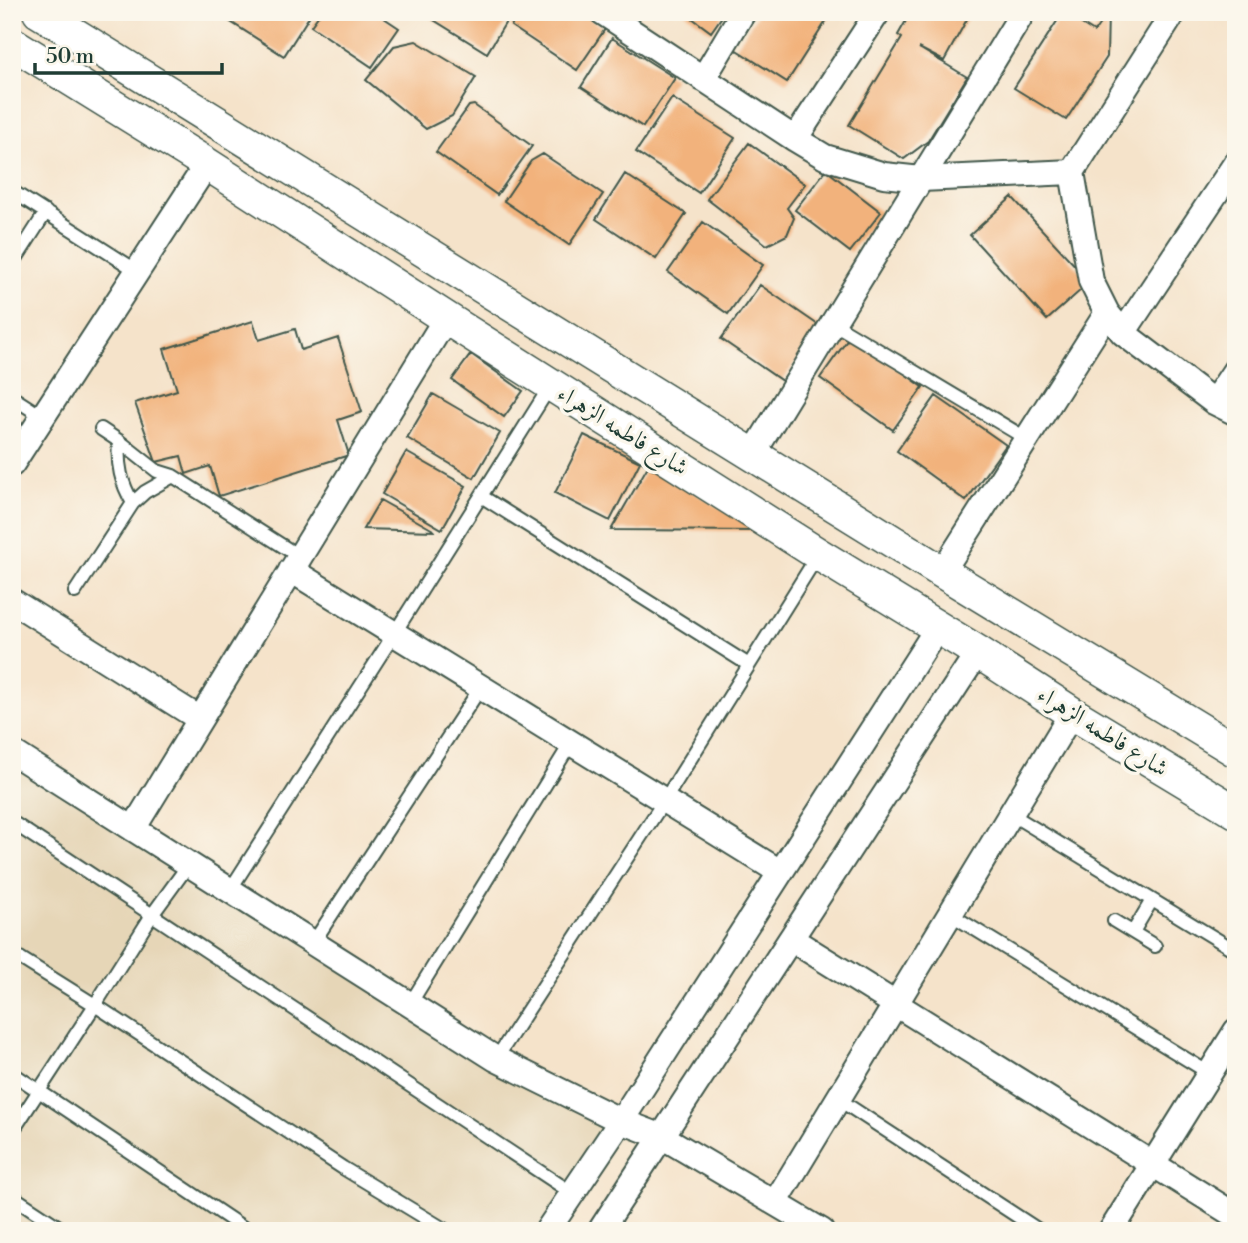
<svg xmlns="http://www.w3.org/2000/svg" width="1248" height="1243" font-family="'Libre Bodoni',Amiri,serif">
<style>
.built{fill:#e6d6b7}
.building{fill:#f2b27c}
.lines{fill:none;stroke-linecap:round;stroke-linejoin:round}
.service-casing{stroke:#3f564a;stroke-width:16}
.minor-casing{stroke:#3f564a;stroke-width:28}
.tertiary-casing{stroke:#3f564a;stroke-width:35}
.service{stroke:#fff;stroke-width:12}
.minor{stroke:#fff;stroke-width:24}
.tertiary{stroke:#fff;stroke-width:32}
.labels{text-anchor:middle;stroke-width:7;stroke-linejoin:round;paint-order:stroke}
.street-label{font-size:24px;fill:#1f3d34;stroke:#fbf7ec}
</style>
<rect width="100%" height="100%" fill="#fbf7ec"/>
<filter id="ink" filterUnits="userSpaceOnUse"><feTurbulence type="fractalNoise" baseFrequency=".0143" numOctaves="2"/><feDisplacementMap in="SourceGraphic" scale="14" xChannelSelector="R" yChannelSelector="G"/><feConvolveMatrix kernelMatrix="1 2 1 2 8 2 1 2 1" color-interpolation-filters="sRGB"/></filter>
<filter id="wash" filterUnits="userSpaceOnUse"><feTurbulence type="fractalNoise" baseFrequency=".00686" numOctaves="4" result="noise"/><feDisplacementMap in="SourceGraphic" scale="28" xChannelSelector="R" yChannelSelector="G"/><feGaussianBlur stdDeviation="1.57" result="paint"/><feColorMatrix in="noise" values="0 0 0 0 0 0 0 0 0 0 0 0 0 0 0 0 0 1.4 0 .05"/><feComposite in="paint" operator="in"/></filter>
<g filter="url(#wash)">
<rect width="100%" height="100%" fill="#f5e3ca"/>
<!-- built -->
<path class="built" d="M12,755l597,378 -65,98h-532z"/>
<g id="blocks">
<!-- building -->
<path class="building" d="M215,12h97l-28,44z
M321,12h54l24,16 -27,39 -61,-41z
M421,12h91l-25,41z
M520,12h59l26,17 -28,41 -66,-44z
M684,12h41l-14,20z
M759,12h73l-45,70 -52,-33z
M911,12h60l-27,49 -25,-13 48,29 -39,64 -24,18 -55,-34 53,-87 -4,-3z
M1063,12l31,20 14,-20 -1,45 -41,63 -52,-32z
M612,38l63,40 -32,49 -62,-40z
M416,41l60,36 -24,39 -26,13 -60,-49 28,-34z
M672,98l63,40 -36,55 -63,-41z
M474,105l58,41 -35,49 -61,-43 33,-46z
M749,143l56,41 -18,24 7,10 -7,17 -20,10 -60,-46z
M543,154l60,40 -34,51 -65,-44 27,-40z
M826,170l55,42 -31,40 -55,-42z
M625,174l61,40 -30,45 -60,-40z
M1012,197l78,85 -43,38 -77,-85z
M703,222l60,43 -35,49 -60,-42z
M760,285l61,42 -39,54 -61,-42z
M253,321l6,19 36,-11 6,21 37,-12 24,74 -24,8 11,35 -130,41 -9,-30 -24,8 -5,-18 -25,6 -21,-59 42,-13 -13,-41z
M851,335l72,52 -30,43 -73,-52z
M471,354l52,37 -19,26 -52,-37z
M433,394l67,39 -26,45 -67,-40z
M936,396l70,49 -40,56 -69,-50z
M584,435l56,27 -30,59 -55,-28z
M406,452l60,34 -24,43 -60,-35z
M648,466l112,65 -149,-1z
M380,500l55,31 -72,-2z"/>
</g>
</g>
<g filter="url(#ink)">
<use href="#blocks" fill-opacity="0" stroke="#3f564a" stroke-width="2"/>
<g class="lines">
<!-- service casing -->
<g class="service-casing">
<path id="service" d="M12,191l125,80
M12,265l34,-53
M833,323l194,116
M12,397l31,20
M101,429l18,12 38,30 16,5 127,81
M119,441c-2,24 2,42 14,62
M481,496l268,169
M75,592l58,-89 12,-11 28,-16
M1011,814l225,137
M12,822l560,371
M189,864l-37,51 -57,90 248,163 104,63
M230,890l164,-256 157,-249
M950,914l259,159
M1114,921l41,25
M1133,932l19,-32
M313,943l168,-256
M12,953l83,52 -83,127
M410,1004l161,-261
M496,1059l168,-258 154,-246
M12,1073l236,158
M838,1099l202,132
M12,1196l53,35"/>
</g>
<!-- minor casing -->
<g class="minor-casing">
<path id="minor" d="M602,12l193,127 30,18 59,18 37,4 151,-7
M1174,12l-102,160 19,109 16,32 16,20 91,69 22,11
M703,79l40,-67
M795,139l83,-127
M1123,333l113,-170
M1214,402l22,-33
M753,454l270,-442
M12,464l195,-300
M291,570l489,302
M942,572l165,-259
M12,601l188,118
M12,752l484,307 125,62 42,16 159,94
M133,829l313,-511
M791,939l445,277
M775,1203l297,-490
M547,1231l74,-110 317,-494
M600,1231l378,-579
M1111,1231l125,-200"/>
</g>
<!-- tertiary casing -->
<g class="tertiary-casing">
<path id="tertiary" d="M39,12l903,560 294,179
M12,43l195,121 239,154 372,236 160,98 94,61 164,99"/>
</g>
<!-- service -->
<use href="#service" class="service"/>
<!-- minor -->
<use href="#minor" class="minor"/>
<!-- tertiary -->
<use href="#tertiary" class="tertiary"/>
</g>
</g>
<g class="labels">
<!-- street labels -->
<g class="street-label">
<text transform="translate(623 430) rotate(32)" y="8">شارع فاطمه الزهراء</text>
<text transform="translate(1103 731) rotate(32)" y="8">شارع فاطمه الزهراء</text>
</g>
</g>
<!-- margin -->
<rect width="1248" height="1243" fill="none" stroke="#fbf7ec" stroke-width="42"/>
<!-- scale -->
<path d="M35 63v10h187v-10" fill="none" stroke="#1f3d34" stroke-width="3.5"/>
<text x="46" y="63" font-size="21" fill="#1f3d34" stroke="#fbf7ec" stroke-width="5" paint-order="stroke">50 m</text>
</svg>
